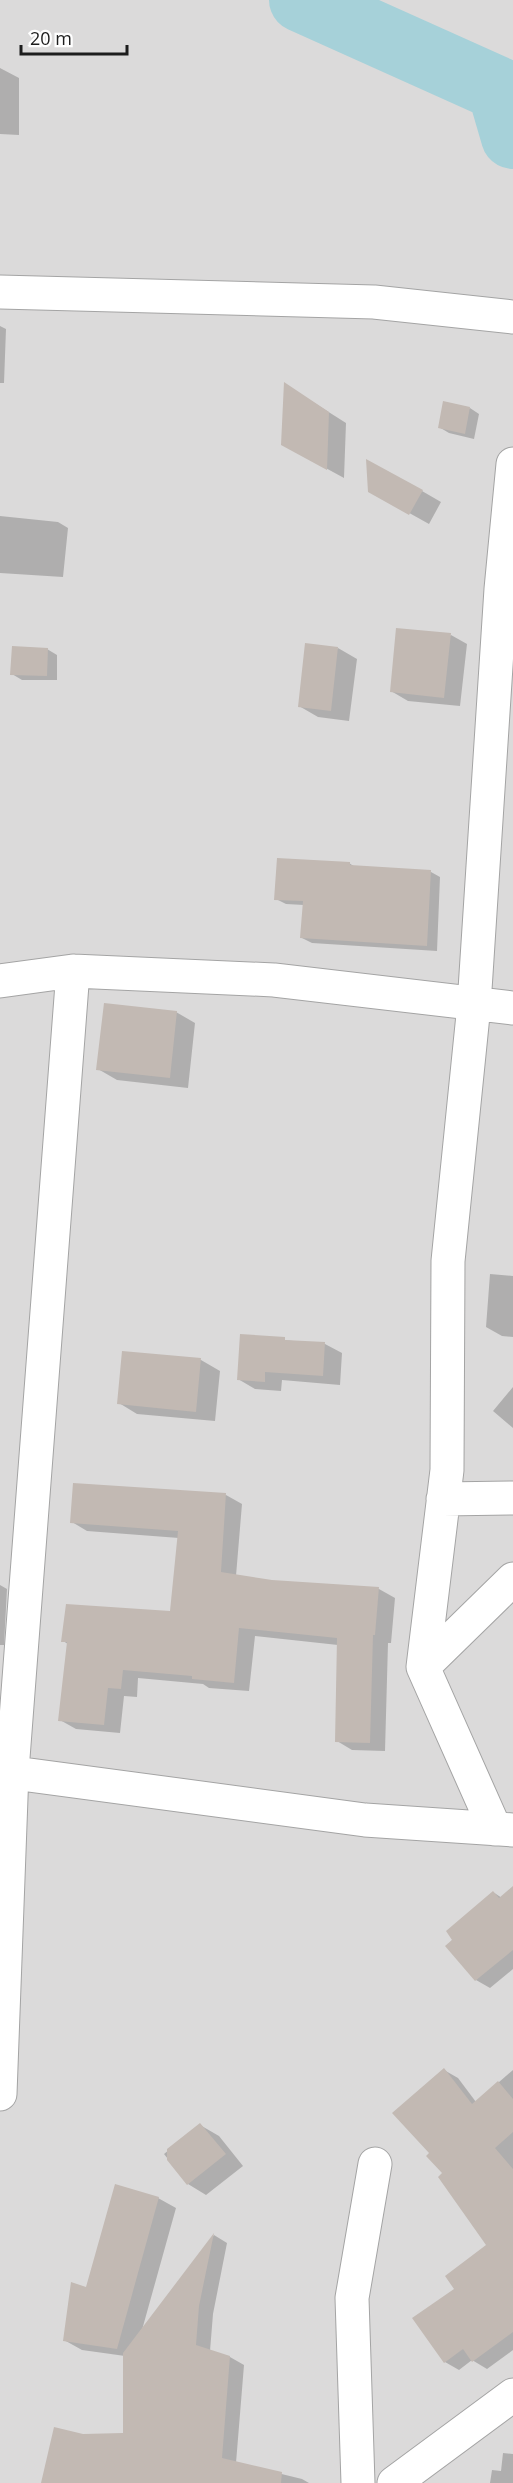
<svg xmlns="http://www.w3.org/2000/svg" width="513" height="2483" font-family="'Open Sans',sans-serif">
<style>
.residential{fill:#dbdada}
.shadow{fill:#0003}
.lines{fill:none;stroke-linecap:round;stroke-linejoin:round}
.river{stroke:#a6d1d9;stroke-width:64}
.building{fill:#c2b9b3}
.minor-casing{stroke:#a4a4a4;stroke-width:35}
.minor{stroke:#fff;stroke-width:33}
</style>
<rect width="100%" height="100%" fill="#eeeae3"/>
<!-- residential -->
<path class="residential" d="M0,0h513v2483h-513z"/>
<!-- shadow -->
<path class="shadow" d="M0,68l19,10v57l-19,-1z
M0,326l6,3 -2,54h-4z
M286,385l60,38 -2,55 -44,-24z
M470,408l9,6 -5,25 -25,-6 -10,-6z
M422,491l19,11 -12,22 -43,-24z
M0,516l58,6 10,6 -5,49 -63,-4z
M451,635l16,9 -7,62 -52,-5 -17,-10z
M338,648l19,11 -8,62 -31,-4 -19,-11z
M47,649l10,6v25h-35l-10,-6z
M349,863l6,4 76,5 9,5 -3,74 -125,-8 -10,-5 2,-33 -18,-1 -10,-5z
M176,1012l19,11 -7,65 -71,-8 -19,-11z
M490,1274l23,2v61l-11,-1 -16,-9z
M241,1336l84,8 17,9 -2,32 -58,-5 -1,11 -26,-2 -17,-10z
M124,1352l77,8 19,11 -5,50 -78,-7 -18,-11z
M513,1387v41l-20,-17z
M226,1495l16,9 -6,72 36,5 107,8 16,9 -4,45h-3l-3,108 -33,-1 -15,-9 1,-96 -83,-9 -6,55 -40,-3 -6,-4 -65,-6 -1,19 -13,-1 -4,37 -44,-4 -16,-9 8,-76 -5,-3 108,-28 8,-75 -92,-7 -15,-9z
M0,1585l7,4 -3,56h-4z
M493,1892l9,6 11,-4v75l-23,19 -14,-8 -29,-34z
M444,2070l14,8 18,24 37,-32v280l-26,19 -15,-9 -13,10 -14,-8 11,-73 33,-44 -58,-92z
M200,2125l19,11 24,30 -37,29 -18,-11 -24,-30z
M158,2198l18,10 -34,122 72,-95 13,8 -14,71 -3,37 20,6 14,8 -8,98 66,16 7,4h-266l40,-47 41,-1 1,-79 -43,-6 -18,-10 23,-51z
M503,2453l10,1v29h-23l2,-13 9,1z"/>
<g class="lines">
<!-- river -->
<path class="river" d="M301,0l198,89 14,48"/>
</g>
<!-- building -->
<path class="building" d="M284,382l45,30 -2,58 -46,-25z
M443,401l27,6 -5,27 -27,-6z
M366,459l57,31 -14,25 -41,-23z
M396,628l55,5 -7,65 -54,-6z
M305,643l33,4 -7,64 -33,-4z
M12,646l36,2 -1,28 -37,-1z
M277,858l73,4v3l81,5 -4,76 -127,-8 3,-37 -29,-1z
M104,1003l73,8 -7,67 -74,-8z
M240,1334l45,3v3l40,2 -2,34 -58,-4v10l-28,-2z
M122,1351l79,7 -5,54 -79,-8z
M73,1483l153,10 -5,79 51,8 107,7 -4,48h-2l-3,108 -35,-1 2,-104 -98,-10 -5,55 -42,-4v-3l-69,-6 -2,19 -13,-1 -4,37 -46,-4 9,-79h-6l5,-38 104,7 8,-80 -108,-8z
M513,1886v64l-38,31 -30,-35 7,-6 -6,-9 47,-40 6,7z
M444,2068l28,36 26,-23 15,18v33l-18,16 18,21v163l-41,30 -9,-13 -19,14 -32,-45 42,-29 -9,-13 41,-31 -48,-68 4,-4 -16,-17 3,-3 -37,-40z
M200,2123l26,31 -39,31 -20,-25v-11z
M115,2184l44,13 -42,152 -54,-8 8,-59 15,5z
M214,2233l-15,73 -3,39 34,11 -8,102 60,14 -1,11h-240l13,-56 29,7 40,-1v-80z"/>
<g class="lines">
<!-- minor casing -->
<g class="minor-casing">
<path id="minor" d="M0,292l374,10 139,15
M0,981l73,-10 201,9 239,28
M443,1499l70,-1
M423,1667l90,-88
M0,1771l365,49 148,10
M495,1829l-72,-162 24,-197 1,-209 26,-256 27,-416 12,-125
M0,2094l12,-323 61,-800
M358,2483l-6,-185 23,-134
M394,2483l119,-88"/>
</g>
<!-- minor -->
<use href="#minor" class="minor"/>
</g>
<!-- scale -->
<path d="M21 45v9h106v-9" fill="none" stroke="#1d1d1d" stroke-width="3"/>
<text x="30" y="45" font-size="18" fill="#1d1d1d" stroke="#ffffff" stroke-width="4.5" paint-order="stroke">20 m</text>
</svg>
